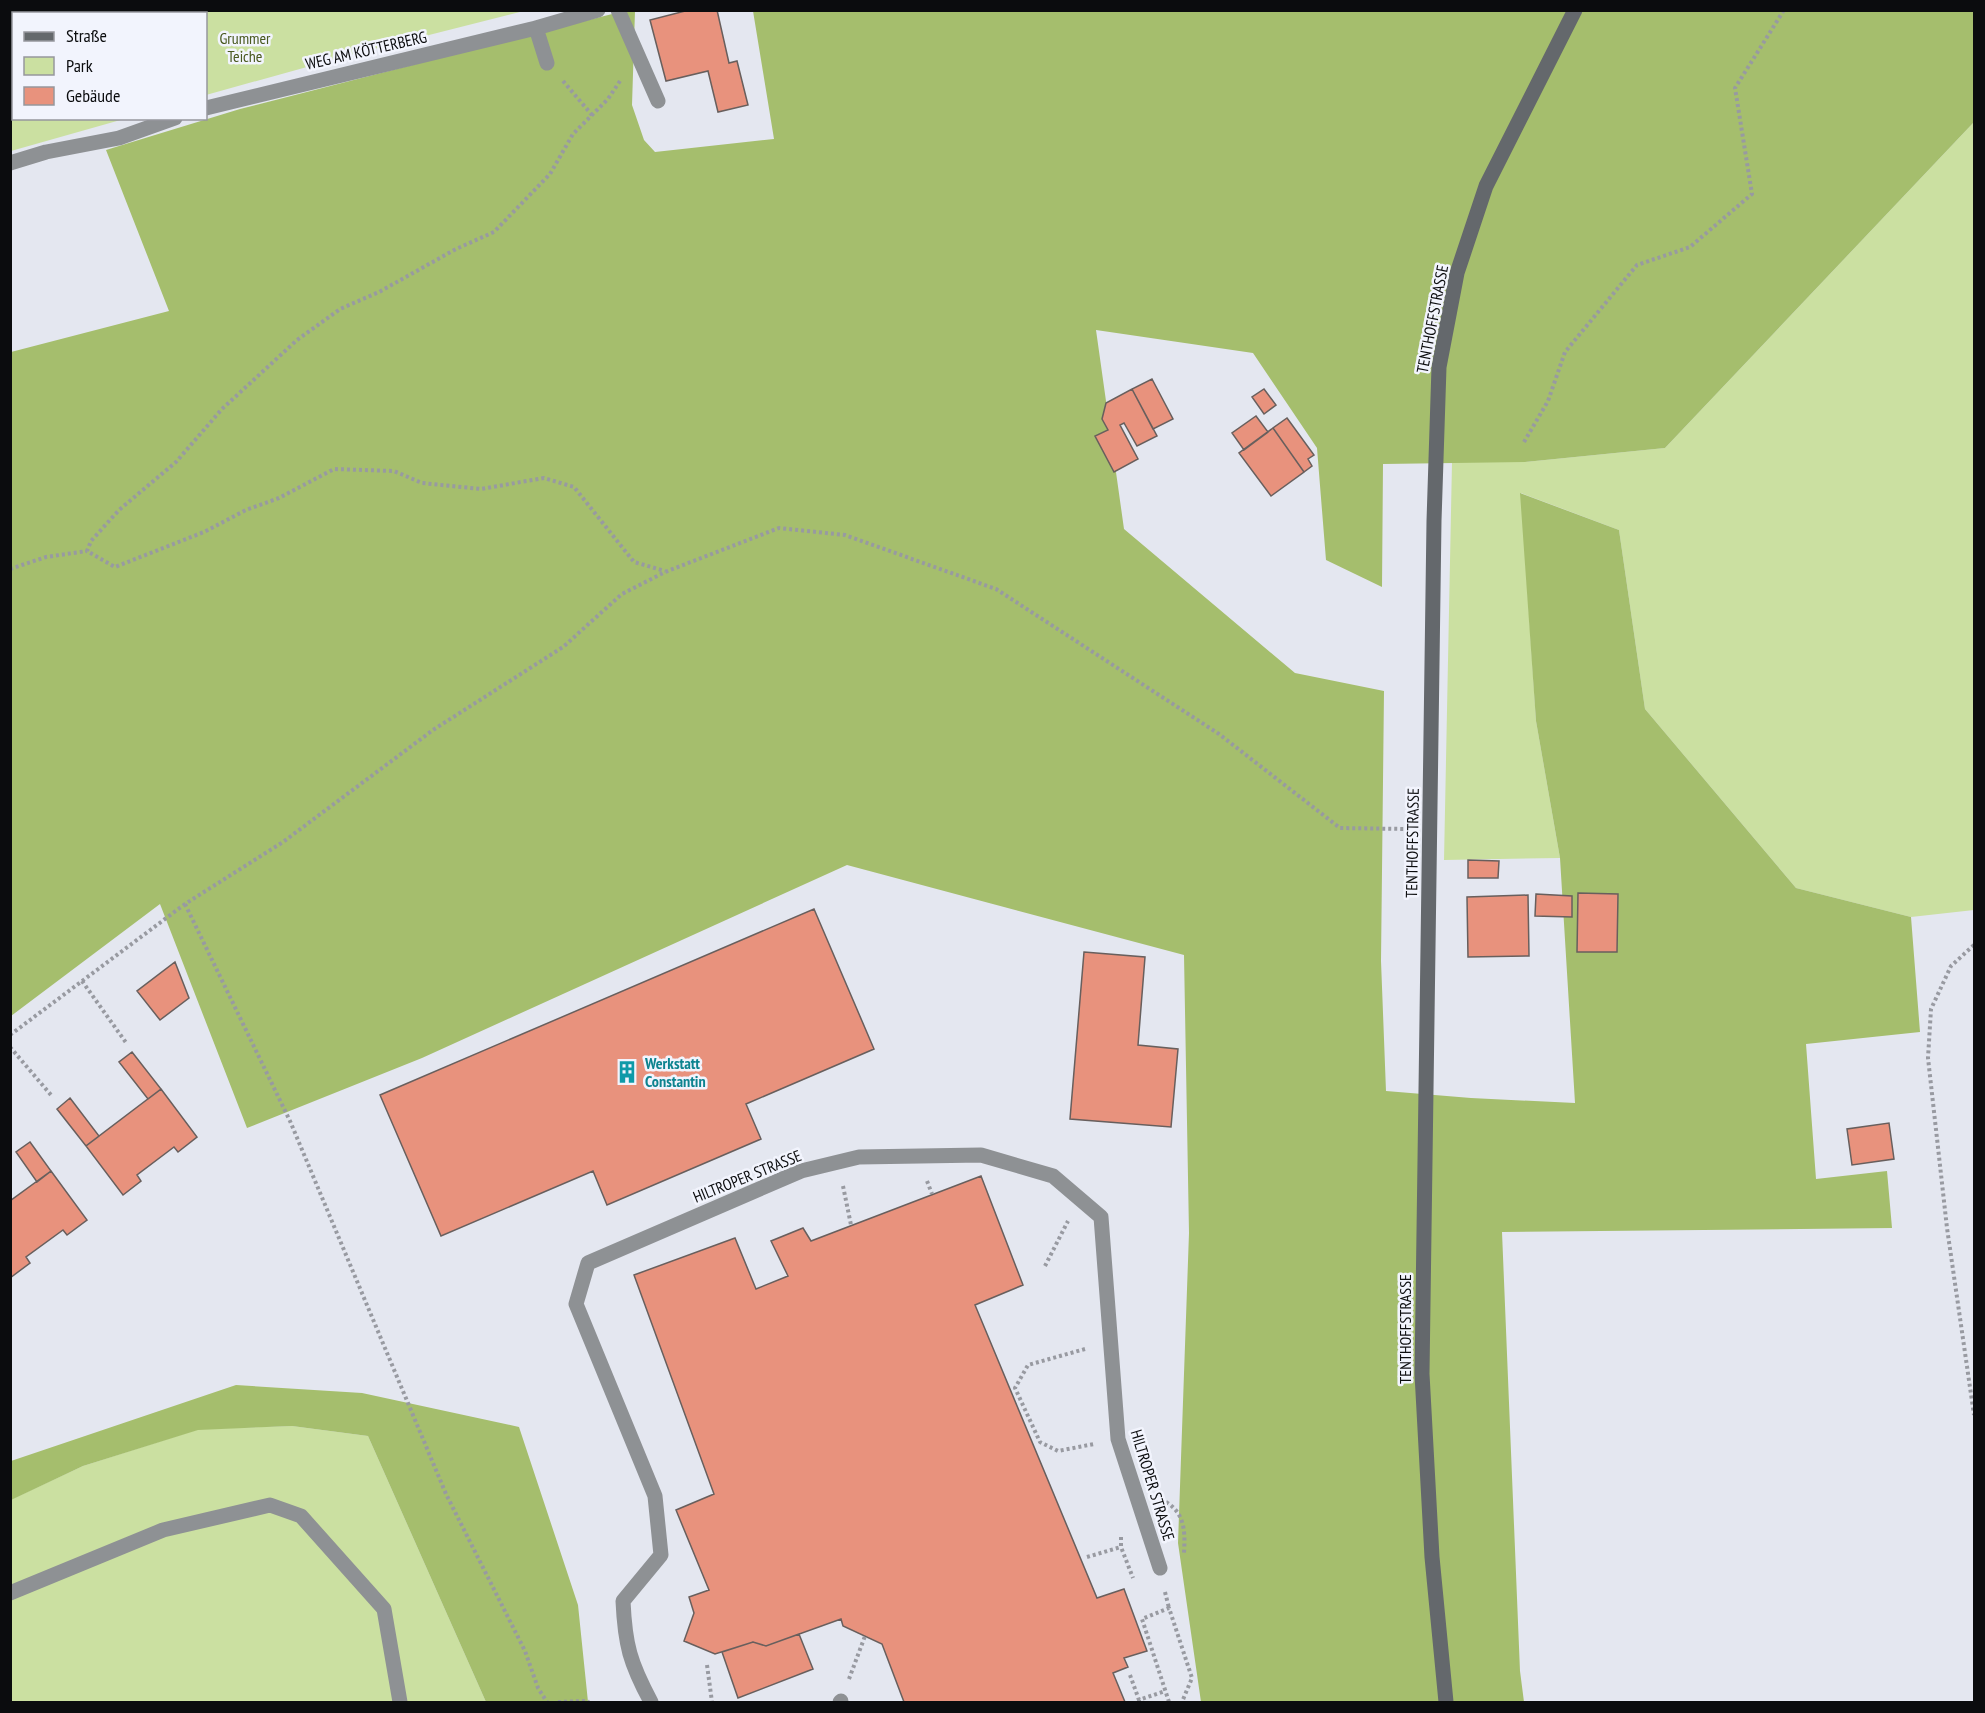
<svg xmlns="http://www.w3.org/2000/svg" width="1985" height="1713" font-family="'PT Sans Narrow',sans-serif">
<style>
.green{fill:#cbe0a1}
.forest{fill:#a5be6d}
.lines{fill:none;stroke-linecap:round;stroke-linejoin:round}
.stream{stroke:#88cff4;stroke-width:10}
.building{fill:#e8927d;stroke:#685f5d;stroke-width:1.5}
.path{stroke:#989aa1;stroke-width:4;stroke-dasharray:3 3;stroke-linecap:butt}
.lane{stroke:#8e9194;stroke-width:15}
.secondary{stroke:#64686c;stroke-width:15}
.labels{text-anchor:middle;stroke-width:5;stroke-linejoin:round;paint-order:stroke}
.park-label{font-size:16px;fill:#49591f;stroke:#f2f4fd}
.street-label{font-size:16px;fill:#0b0c0e;stroke:#f2f4fd}
.culture-label{font-size:16px;font-weight:bold;fill:#0d838f;stroke:#f2f4fd;text-anchor:start}
</style>
<rect width="100%" height="100%" fill="#e4e7f0"/>
<!-- green -->
<path class="green" d="M11,10h513v1l-174,44 -144,40v-81h-192v104l110,1 -113,32z
M1974,122v788l-63,7 -115,-29 -151,-179 -26,-179 -98,-37 15,228 24,137 -116,2 8,-398h73l140,-14z
M292,1426l76,10 118,266h-475l-1,-202 73,-34 116,-37z"/>
<!-- forest -->
<path class="forest" d="M624,11h11l-3,94 12,35 11,12 119,-13 -21,-128h1221v111l-309,326 -140,14 -142,2 -1,123 -56,-27 -9,-112 -64,-95 -157,-23 28,199 171,144 89,18 -3,270 5,130 85,7 104,5 -15,-245 -24,-137 -16,-228 99,37 26,179 151,179 115,29 9,115 -114,12 10,135 71,-8 5,57 -390,4 18,439 4,31h-323l-23,-159 11,-310 -5,-278 -337,-90 -425,193 -175,70 -87,-224 -149,112v-664l158,-41 -63,-161 134,-41z
M236,1385l126,8 157,34 59,178 10,97h-102l-118,-266 -76,-10 -94,4 -115,36 -72,34v-39z"/>
<g class="lines">
<!-- stream -->
<path class="stream" d="M46,14l4,-4
M10,38l4,-2"/>
</g>
<!-- building -->
<path class="building" d="M689,10h28l12,53 8,-2 11,44 -30,7 -10,-41 -42,10 -16,-61z
M1152,379l21,40 -20,10 -21,-40z
M1132,389l25,47 -20,10 -13,-23 -4,2 18,34 -24,13 -19,-36 13,-6 -6,-11 4,-16z
M1264,389l12,16 -12,9 -12,-17z
M1256,416l12,16 -24,18 -12,-17z
M1287,418l27,37 -6,4 4,7 -8,6 -31,-44z
M1273,428l31,44 -33,24 -32,-43z
M1468,860l31,1 -1,17h-30z
M1578,893l40,1 -1,58h-40z
M1536,894l36,2v21l-37,-1z
M1528,895l1,61 -61,1 -1,-60z
M814,909l60,140 -128,55 15,35 -154,66 -14,-34 -152,65 -61,-141z
M1084,952l61,5 -7,88 40,4 -7,78 -101,-8z
M175,962l14,36 -29,22 -23,-29z
M132,1052l29,37 -13,10 -29,-37z
M161,1089l36,48 -19,15 -4,-5 -37,28 4,6 -18,14 -37,-49z
M70,1098l29,38 -13,10 -29,-37z
M1889,1123l5,36 -42,6 -5,-36z
M30,1142l21,29 -14,11 -21,-30z
M51,1171l36,49 -20,15 -4,-5 -37,27 4,6 -20,15v-77z
M981,1176l42,109 -48,20 122,293 27,-9 23,62 -23,7 4,9 -15,6 12,29h-221l-22,-58 -39,-18 -2,-7 -75,27 -13,-4 -38,12 -31,-13 10,-28 -5,-16 20,-7 -33,-80 38,-16 -80,-219 101,-37 21,51 32,-13 -17,-35 32,-13 8,13z
M799,1634l14,35 -75,29 -16,-46 31,-10 13,4z"/>
<g class="lines">
<!-- path -->
<path class="path" d="M563,81l29,34
M620,81l-12,18 -35,35 -23,40 -56,58 -38,17 -77,43 -39,17 -43,31 -75,69 -46,53 -57,48 -28,31 -4,10 28,16 89,-35 42,-22 33,-12 55,-29 60,2 28,12 59,6 63,-11 30,9 60,75 31,9
M1524,442l24,-41 17,-49 72,-87 53,-18 62,-53 -17,-106 49,-78
M10,569l36,-12 41,-6
M185,904l105,217 156,373 79,157 13,37 9,14
M1974,945l-23,21 -20,43 -3,49 19,170 27,187
M82,981l45,63
M10,1035l175,-131 98,-62 150,-112 130,-83 59,-53 43,-22 114,-44 66,7 151,54 223,145 121,94 66,1
M10,1047l41,48
M927,1181l5,13
M843,1186l8,39
M1045,1266l23,-45
M1085,1349l-57,16 -13,23 25,54 18,9 36,-7
M1166,1502c20,12 19,32 18,51
M1121,1537v10l12,31
M1087,1557l34,-10
M1165,1592l4,16
M707,1665l5,37
M1130,1675l9,25
M849,1679l16,-43
M558,1702l28,-1 3,1
M1139,1702v-2l26,-9
M1169,1702l-27,-83 27,-11 23,70 -10,24"/>
<!-- lane -->
<path class="lane" d="M618,10l40,91
M536,28l11,35
M206,108l330,-80 62,-18
M10,163l36,-11 73,-14 56,-20
M10,1593l153,-63 107,-25 31,11 83,93 16,93
M651,1702c-21,-39 -26,-57 -28,-101l38,-46 -6,-59 -79,-192 12,-41 213,-92 58,-14 122,-2 72,21 48,41 17,222 42,129
M840,1702l1,-1"/>
<!-- secondary -->
<path class="secondary" d="M1446,1702l-14,-145 -10,-183 12,-853 5,-154 18,-94 29,-87 89,-176"/>
</g>
<!-- icons -->
<defs>
<g id="building-bare" transform="scale(1.8)"><path d="M-4-6H4V6H1V3H-1V6H-4ZM-2.5-4.3h1.7v1.8h-1.7ZM.8-4.3h1.7v1.8H.8ZM-2.5-1h1.7V.8h-1.7ZM.8-1h1.7V.8H.8Z" fill="#0f9aa8" stroke="#f2f4fd" stroke-width="2.5" paint-order="stroke"/></g>
</defs>
<g fill-rule="evenodd">
<use href="#building-bare" x="627" y="1072"/>
</g>
<g class="labels">
<!-- park labels -->
<g class="park-label">
<text x="245" y="44">Grummer<tspan x="245" dy="18">Teiche</tspan></text>
</g>
<!-- street labels -->
<g class="street-label">
<text transform="translate(366 50) rotate(-13)" y="6">WEG AM KÖTTERBERG</text>
<text transform="translate(1432 319) rotate(-79)" y="6">TENTHOFFSTRASSE</text>
<text transform="translate(1412 843) rotate(-89)" y="6">TENTHOFFSTRASSE</text>
<text transform="translate(747 1176) rotate(-22)" y="6">HILTROPER STRASSE</text>
<text transform="translate(1405 1329) rotate(-90)" y="6">TENTHOFFSTRASSE</text>
<text transform="translate(1153 1485) rotate(73)" y="6">HILTROPER STRASSE</text>
</g>
<!-- culture labels -->
<g class="culture-label">
<text x="645" y="1069">Werkstatt<tspan x="645" dy="18">Constantin</tspan></text>
</g>
</g>
<!-- border -->
<rect width="1985" height="1713" fill="none" stroke="#0b0c0e" stroke-width="24"/>
<!-- legend -->
<rect x="12" y="12" width="195" height="108" fill="#f2f4fd" stroke="#96979d" stroke-width="1.5"/>
<rect x="24" y="32" width="30" height="9" fill="#64686c" stroke="#96979d" stroke-width="1.5"/>
<text x="66" y="42" font-size="18" fill="#0b0c0e">Straße</text>
<rect x="24" y="57" width="30" height="18" fill="#cbe0a1" stroke="#96979d" stroke-width="1.5"/>
<text x="66" y="72" font-size="18" fill="#0b0c0e">Park</text>
<rect x="24" y="87" width="30" height="18" fill="#e8927d" stroke="#96979d" stroke-width="1.5"/>
<text x="66" y="102" font-size="18" fill="#0b0c0e">Gebäude</text>
</svg>
